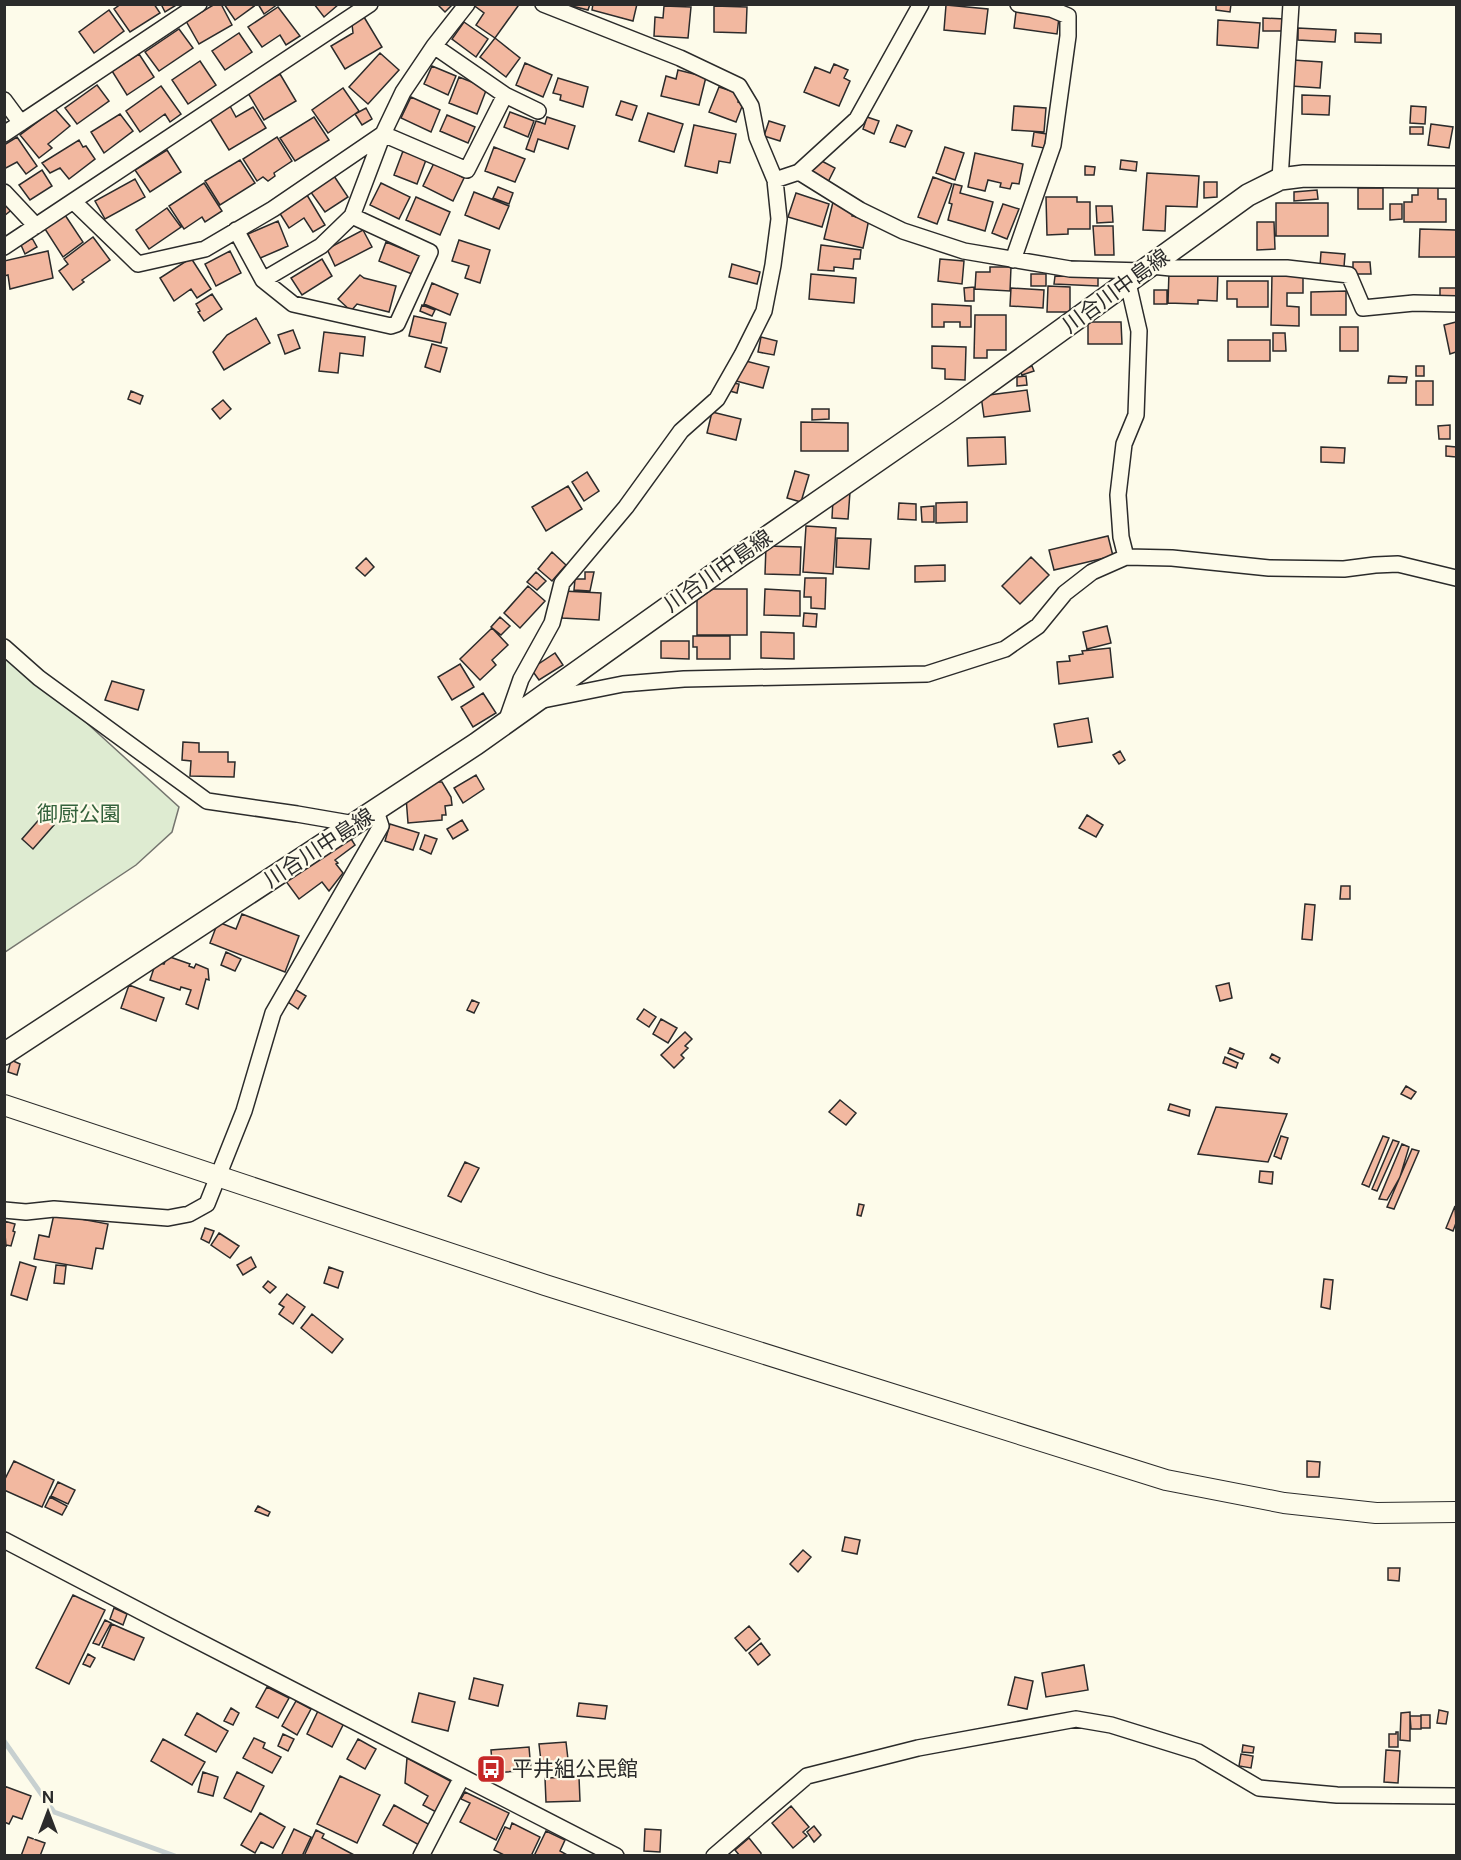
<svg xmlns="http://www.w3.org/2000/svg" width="1461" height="1860" font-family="'Public Sans','Noto Sans JP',sans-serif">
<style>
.green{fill:#deebd1;stroke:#74746e;stroke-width:1.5}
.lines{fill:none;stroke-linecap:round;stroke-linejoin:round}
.stream{stroke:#c7d0d0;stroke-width:5}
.building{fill:#f2b8a0;stroke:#2b2b2b;stroke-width:1.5}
.minor-casing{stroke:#2b2b2b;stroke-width:18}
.tertiary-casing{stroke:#2b2b2b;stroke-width:22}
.secondary-casing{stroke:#2b2b2b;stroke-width:24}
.minor{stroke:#fdfbea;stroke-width:15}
.tertiary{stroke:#fdfbea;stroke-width:20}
.secondary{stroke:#fdfbea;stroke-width:21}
.labels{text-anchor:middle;stroke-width:4.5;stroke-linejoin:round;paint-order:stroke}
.street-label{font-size:21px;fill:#2b2b2b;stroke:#fdfbea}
.park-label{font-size:21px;fill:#34623c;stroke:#fdfbea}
.poi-label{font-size:21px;fill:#2b2b2b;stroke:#fdfbea;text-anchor:start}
</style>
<rect width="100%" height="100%" fill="#fdfbea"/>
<!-- green -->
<path class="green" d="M5,657l73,58 101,92 -7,25 -36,33 -131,87z"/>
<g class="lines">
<!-- stream -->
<path class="stream" d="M4,1741l50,71 121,44"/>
</g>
<!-- building -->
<path class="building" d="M121,4h33l6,9 -30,19 -16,-23z
M161,4h17l-13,8z
M215,4h6l11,21 -33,19 -13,-23z
M224,4h33l-22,16z
M258,4h20l-14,10z
M314,4h25l-15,13z
M437,4h16l-8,8z
M472,4h44l2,2 -23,32 -19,-13 8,-12z
M564,4h26l-2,6z
M593,4h44l-4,17 -41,-11z
M1216,4h15l-1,8 -14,-2z
M946,5l42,4 -3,25 -41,-4z
M664,6l27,1 -3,31 -34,-2 1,-19 8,1z
M714,6l33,1 -1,26 -32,-1z
M278,7l22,29 -14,9 -6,-10 -18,12 -14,-20z
M109,10l15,21 -30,22 -15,-21z
M1016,12l43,5 -2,17 -43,-6z
M364,17l18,30 -37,22 -14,-23 22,-13 -1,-9z
M1263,18l22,1 -1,12h-21z
M1218,20l42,3 -2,25 -41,-3z
M464,22l24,17 -12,18 -24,-18z
M1298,28l38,2 -1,12 -37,-2z
M179,29l14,19 -34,23 -14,-19z
M239,33l13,19 -27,18 -13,-19z
M1355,33l26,1v9l-26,-1z
M495,38l25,20 -14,19 -26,-20z
M380,53l19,17 -31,34 -19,-17z
M139,54l15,23 -27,18 -15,-24z
M1293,60l29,2 -2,26 -29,-2z
M200,61l16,24 -28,19 -16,-24z
M525,63l27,12 -9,22 -27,-12z
M834,64l14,6 -4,8 6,3 -11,25 -35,-14 11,-25 15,6z
M432,66l24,10 -8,19 -24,-11z
M678,70l28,7 -7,28 -38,-9 5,-20 10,3z
M280,74l16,27 -32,19 -16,-27z
M459,77l28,11 -10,26 -28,-11z
M558,78l30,9 -5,20 -23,-7 1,-5 -8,-2z
M97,85l12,16 -32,23 -12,-16z
M161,86l20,28 -11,8 -5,-8 -25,18 -14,-21z
M719,87l22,7 -3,8 5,2 -7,18 -27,-10z
M343,88l16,23 -31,22 -16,-23z
M1302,95l28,1 -1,19 -27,-1z
M411,97l29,13 -9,22 -30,-14z
M621,101l16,5 -5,14 -16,-5z
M230,106l6,11 17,-10 13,21 -37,22 -19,-31z
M1014,106l32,2 -2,24 -32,-2z
M1411,106l15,1 -1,17 -15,-1z
M366,108l6,11 -10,6 -7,-11z
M55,109l15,17 -22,18 4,4 -13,10 -19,-23z
M510,112l24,9 -6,16 -24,-10z
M648,113l35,11 -9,28 -35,-11z
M120,114l13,17 -29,22 -13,-21z
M447,115l28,12 -7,16 -28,-12z
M314,117l15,23 -34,21 -15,-23z
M547,117l28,9 -7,23 -30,-10 -4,13 -8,-3 10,-28 9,3z
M867,117l12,4 -5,13 -11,-5z
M769,121l16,5 -5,15 -16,-5z
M1431,124l22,3 -4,21 -21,-3z
M694,125l42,9 -6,29 -11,-2 -2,12 -32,-7z
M897,125l15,6 -7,16 -15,-5z
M1410,127h13v7h-13z
M1034,132l13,2 -3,14 -12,-2z
M17,137l20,29 -11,8 -9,-12 -13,7v-24z
M277,137l15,24 -18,12 1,3 -7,5 -5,-4 -6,4 -14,-22z
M79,140l4,7 3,-1 9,13 -26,20 -9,-11 -10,5 -8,-10z
M494,147l31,12 -10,23 -30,-11z
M945,147l19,6 -9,27 -19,-7z
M167,150l14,22 -31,20 -15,-22z
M403,151l23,9 -9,24 -23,-9z
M975,153l48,11 -4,20 -7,-1 -2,6 -10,-2 1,-4 -13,-3 -3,11 -17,-4z
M818,159l17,9 -7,14 -17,-9z
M240,160l15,23 -35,22 -15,-24z
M1121,160l16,2 -1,9 -16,-2z
M434,163l30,15 -11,23 -30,-15z
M1085,166l10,1 -1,8h-9z
M42,170l10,16 -22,14 -11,-15z
M1147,173l52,3 -2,31 -31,-1 -1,25 -22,-1z
M334,176l14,21 -23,15 -15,-21z
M933,177l19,7 -15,40 -19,-7z
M135,179l10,18 -40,22 -10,-18z
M1204,182h13v15l-13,1z
M204,183l18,28 -17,11 -3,-5 -18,12 -15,-23z
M381,183l29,14 -11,22 -29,-14z
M954,184l8,2 -2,7 33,9 -8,29 -37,-11 4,-16 -3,-1z
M1418,186h20v13h8v23h-42v-20h8v-7h6z
M498,187l15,6 -4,11 -16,-6z
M1358,188h25v21h-25z
M1317,190l1,9 -24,2v-9z
M474,192l35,14 -10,23 -34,-14z
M796,193l33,11 -7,23 -34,-10z
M307,195l18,30 -12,7 -9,-14 -15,10 -10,-16z
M4,197l10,11 -10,8z
M416,197l34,15 -10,23 -34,-15z
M1046,197h31v5h13v27h-22v5l-21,1z
M833,202l7,2 13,8 -1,4 17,3 -6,29 -39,-9z
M1276,203h52v33h-52z
M1003,204l16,5 -12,30 -15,-6z
M1390,204h12v15l-12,1z
M1096,206h16l1,16 -16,1z
M167,208l14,19 -32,22 -13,-19z
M65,215l18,27 -20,15 -18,-28z
M278,221l10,25 -30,13 -10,-25z
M1257,222h17l1,27 -18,1z
M1093,226h20l1,29h-19z
M1420,229l36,1v27h-37z
M363,230l9,17 -37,19 -8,-17z
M93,237l17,23 -28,20 2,2 -11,8 -14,-19 9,-7 -4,-5z
M32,238l5,9 -12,7 -4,-9z
M459,240l31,10 -10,33 -15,-5 4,-12 -17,-5z
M386,242l34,14 -8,18 -33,-13z
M821,245l40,5 -1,9h-6l-1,10 -19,-2v4l-16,-1z
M48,251l5,27 -43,11 -2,-14 -4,1v-15z
M230,251l11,22 -25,13 -11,-22z
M1321,252l24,2 -1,13 -24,-1z
M191,258l20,31 -14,9 -6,-9 -17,12 -14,-23z
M322,259l10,17 -30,19 -11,-17z
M940,259l24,2 -2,23 -24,-3z
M1353,262h17l1,12h-18z
M732,264l28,8 -3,12 -28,-7z
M990,267h21l-1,24 -35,-2 1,-17h14z
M1169,271l49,1 -1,29 -19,-1v4l-30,-1z
M811,274l45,4 -2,25 -45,-4z
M1031,274h15v12h-15z
M1272,274h31v19h-16v13l12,1v19l-28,-1z
M360,275l4,3 32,8 -7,26 -32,-8 -6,7 -13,-12z
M1055,276l43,1v9l-44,-2z
M1227,281h41v26h-31v-8h-10z
M432,283l26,11 -8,21 -26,-11z
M1048,286l22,1v25h-23z
M974,287v14h-9l-1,-13z
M1011,288l33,2 -1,18 -33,-2z
M1440,288h16v14h-16z
M1154,290h13v14h-13z
M1346,291v24h-35v-23z
M212,294l10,15 -18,12 -6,-9 2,-1 -4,-7z
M932,304l39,2v21h-11v-5h-16v5h-12z
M422,305l13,5 -3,6 -12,-5z
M975,315h31v35h-19v8h-13z
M414,316l32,7 -5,20 -32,-7z
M256,318l14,25 -46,27 -11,-18 14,-17z
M1088,322h33l1,22h-34z
M1456,322v30l-6,2 -6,-29z
M1340,327h18v24h-18z
M293,330l7,18 -15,6 -7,-19z
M324,332l41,5 -2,19 -23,-3 -2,20 -19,-2z
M1273,333h12l1,18h-13z
M761,337l16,4 -3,14 -16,-3z
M1228,340h42v21h-42z
M432,344l15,4 -7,24 -15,-5z
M932,346l34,1 -1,33 -20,-1v-10l-13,-1z
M742,360l27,7 -6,21 -27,-7z
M1032,366l2,5 -12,4 -2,-5z
M1416,366h8v10h-8z
M1026,376l1,9 -10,1v-9z
M1389,376l18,1 -1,6h-18z
M1416,381h17v24h-17z
M727,382l12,2 -2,9 -11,-3z
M1027,390l3,21 -46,6 -3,-21z
M131,391l12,5 -3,8 -12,-5z
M223,400l8,9 -11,10 -8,-10z
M812,409h17v10l-17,1z
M712,412l29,7 -5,21 -29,-7z
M801,422l47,1v28h-47z
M1450,425v14h-11l-1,-13z
M1005,437l1,27 -38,2 -1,-28z
M1446,446l10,1v10l-10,-1z
M1321,447l24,1 -1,15 -23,-1z
M795,471l14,4 -8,27 -14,-4z
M587,472l12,19 -15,10 -12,-19z
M568,486l14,23 -36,22 -14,-24z
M850,492l-2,27 -16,-1 1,-19z
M967,502v20l-31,1v-20z
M899,503l17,1v16l-18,-1z
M934,506v16h-12l-1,-15z
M806,526l30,2 -3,46 -30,-2z
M1108,536l5,20 -59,14 -5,-20z
M837,538l34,1 -2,30 -33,-2z
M766,546l35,1 -1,28 -35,-1z
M552,552l14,13 -14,16 -14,-12z
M1031,557l18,18 -29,29 -18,-18z
M366,558l8,9 -9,9 -9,-8z
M945,565v16l-30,1v-16z
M536,572l10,9 -9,9 -10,-8z
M585,572h9l-4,19 -16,-1 1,-11h10z
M805,578h21l-1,31 -14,-1v-11h-7z
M528,586l17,15 -25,27 -16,-15z
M713,589h34v46h-50v-36z
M765,589l35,2v25l-36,-1z
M563,591l38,2 -2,27 -37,-2z
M804,613l13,1 -1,13 -13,-1z
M500,617l10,9 -9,9 -10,-8z
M1107,626l4,17 -24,6 -4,-17z
M492,628l16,17 -16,15 4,5 -16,15 -20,-21z
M761,632l33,1v26l-33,-1z
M693,636h37v23h-33v-12h-4z
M661,641h28v18l-28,-1z
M1110,648l3,29 -54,7 -2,-22 13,-1 -1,-5 14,-2 -1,-3z
M555,653l8,12 -24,15 -8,-11z
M460,664l14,23 -22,13 -14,-23z
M112,681l32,9 -6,20 -33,-10z
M483,693l13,20 -23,14 -12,-20z
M1088,718l4,24 -34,5 -4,-23z
M183,742l16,1v9h29v10h7l-1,15 -44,-1 1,-15 -9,-1z
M1120,751l5,9 -6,4 -6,-9z
M476,775l8,14 -21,14 -9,-15z
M431,782h11l9,15 1,8 -7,1 1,9h-4v5l-34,3 -2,-26z
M43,815l11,10 -21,24 -11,-10z
M1087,815l16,10 -7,12 -17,-9z
M462,820l6,10 -15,9 -6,-10z
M390,824l29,9 -6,17 -28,-9z
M348,834l7,11 -20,15 3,3 -2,1 7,9 -14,18 -7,-9 -23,17 -14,-19z
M425,835l12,4 -6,15 -11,-5z
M1341,886h9v13h-10z
M1305,904l10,1 -3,35 -10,-1z
M242,914l57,22 -14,36 -75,-29 8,-21 18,7z
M226,952l15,7 -6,12 -14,-6z
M170,957l20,7 -1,2 5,2 2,-4 12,5 1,11 -3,-1 -8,30 -12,-5 5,-14 -10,-3 -1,3 -30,-10 6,-18 8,2 2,-5z
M1229,983l3,15 -12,3 -4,-15z
M129,985l35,13 -8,23 -35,-13z
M293,988l13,8 -8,13 -13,-9z
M472,1000l7,3 -5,10 -7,-3z
M644,1009l12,8 -7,10 -12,-8z
M661,1019l16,9 -9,15 -15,-9z
M685,1032l7,7 -7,7 3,2 -7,7 3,3 -10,10 -13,-13z
M1230,1048l14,6 -2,5 -14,-6z
M1272,1054l8,4 -2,5 -8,-5z
M1225,1057l13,6 -2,5 -13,-5z
M11,1060l9,4 -3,11 -9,-3z
M1406,1086l10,6 -5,7 -10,-5z
M840,1100l16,13 -10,12 -17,-13z
M1170,1104l20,6 -1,6 -21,-6z
M1216,1107l71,7 -19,48 -70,-8z
M1281,1136l7,2 -7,21 -7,-3z
M1383,1136l6,2 -20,49 -7,-3z
M1393,1140l6,2 -22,49 -5,-2z
M1402,1144l7,3 -9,30 -13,23 -8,-1z
M1412,1149l7,2 -25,58 -7,-2z
M465,1162l14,6 -18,34 -13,-6z
M1260,1171l13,1 -1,12 -13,-2z
M859,1204l5,1 -3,11 -4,-1z
M1455,1206l1,17 -3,8 -7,-3z
M54,1214l54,10 -5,25 -7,-1 -4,21 -58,-10 5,-24 10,2z
M4,1221l11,3 -2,7 2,1 -4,14 -5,-1v2z
M205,1228l9,3 -5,12 -8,-4z
M219,1233l20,13 -9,12 -19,-13z
M251,1257l5,10 -13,8 -6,-10z
M20,1262l16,5 -9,33 -16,-5z
M56,1265l10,1 -2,18 -10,-1z
M329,1267l14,5 -5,16 -14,-5z
M1324,1279l9,1 -3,29 -9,-2z
M268,1281l8,6 -6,6 -7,-6z
M287,1294l18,13 -12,17 -14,-10 5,-7 -5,-3z
M312,1314l31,25 -11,14 -31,-25z
M14,1461l40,19 -12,27 -38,-17v-9z
M1307,1461l13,1 -1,15h-12z
M58,1482l17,8 -7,14 -17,-8z
M50,1497l17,9 -5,9 -17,-8z
M258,1506l12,6 -2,4 -13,-5z
M845,1537l15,3 -3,14 -15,-3z
M803,1550l8,7 -13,15 -8,-8z
M1388,1568h12l-1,13 -11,-1z
M73,1595l32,15 -36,74 -33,-16z
M114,1608l13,6 -4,11 -13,-6z
M105,1620l6,3 -12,22 -6,-2z
M112,1624l32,14 -10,22 -32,-13z
M749,1626l11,13 -14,12 -11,-13z
M761,1643l9,12 -12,10 -9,-12z
M88,1654l7,4 -5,9 -7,-3z
M1084,1665l4,25 -42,7 -4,-24z
M1015,1677l18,4 -6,28 -19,-4z
M474,1678l29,7 -5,21 -29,-7z
M267,1687l22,11 -11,20 -22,-11z
M419,1693l36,9 -7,29 -36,-9z
M296,1701l15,8 -14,26 -15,-9z
M579,1703l28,3 -2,13 -28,-3z
M231,1708l8,5 -6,12 -9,-4z
M1439,1710l9,2 -2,12 -9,-1z
M318,1711l26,12 -12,24 -25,-13z
M1410,1712v29l-10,-1 1,-27z
M197,1713l31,18 -12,21 -31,-17z
M1421,1715h9v13h-9z
M1410,1716h11v13h-10z
M1396,1732h2v15h-9v-13h7z
M283,1734l11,5 -6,12 -10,-5z
M254,1738l11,5 -2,5 18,9 -9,16 -29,-15z
M163,1739l42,23 -13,23 -41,-24z
M358,1739l18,10 -11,20 -18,-10z
M566,1742l3,26 -27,2 -3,-26z
M1243,1745l11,2 -1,6 -11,-1z
M529,1747l2,23 -38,3 -2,-23z
M1386,1750l14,1 -2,32 -14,-1z
M1241,1754l12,2 -2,12 -12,-2z
M407,1758l45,24 -16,30 -13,-7 5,-9 -23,-13z
M203,1772l15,5 -5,19 -15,-4z
M237,1772l27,14 -13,26 -27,-14z
M340,1776l40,19 -23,48 -40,-19z
M579,1777l1,24 -34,1 -1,-24z
M4,1786l27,10 -9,23 -9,-3 -4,8 -5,-2z
M465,1792l44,21 -13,27 -36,-18 10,-19 -9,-4z
M394,1805l36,20 -11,20 -36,-20z
M791,1806l18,21 -6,5 4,4 -14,12 -21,-25z
M260,1813l25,14 -12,21 -12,-6 -6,11 -14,-8z
M512,1823l28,14 -9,19h-25l-12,-6 11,-23 5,2z
M814,1826l7,9 -7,7 -7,-10z
M294,1829l17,8 -9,19h-16l-4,-2z
M645,1829l16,1 -1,22 -16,-1z
M316,1830l8,4 -2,4 34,18h-52z
M546,1831l19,9 -5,11 9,5h-35z
M28,1837l17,6 -5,13h-19z
M749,1838l12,15v3h-21l-5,-6z"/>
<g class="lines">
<!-- minor casing -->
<g class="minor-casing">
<path id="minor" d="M467,4l-33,42 -31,46 -20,42 84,36 38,-75
M543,4l137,54 59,28 12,20 6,31 18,43 24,-8 58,-53 64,-115
M434,46l71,49 33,16
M4,100l17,23
M4,134l195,-130
M799,172l61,38 43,21 61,20 106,18 74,2
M1280,179l11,-175
M4,192l32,34
M74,202l64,62 67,-15 68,-40 110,-75
M236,230l27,50 30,24 98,22 6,-2 33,-72 -78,-36
M4,247l366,-243
M1013,260l40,-115 15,-109v-20l-17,-7 -33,-5
M1151,266l20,2h116l62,7 14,33 51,-5 42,1
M263,280l58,-34 31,-30 31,-82
M1126,557l-5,-20 -3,-42 6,-51 12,-29 3,-84 -11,-48
M4,647l35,31 168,123 90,13 58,10
M543,700l80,-16 61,-5 243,-5 78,-25 33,-23 27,-33 27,-21 34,-15 46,1 97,10 75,1 31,-4 23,-1 58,14
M506,722l15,-43 31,-56 10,-40 64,-76 55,-76 36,-32 25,-44 22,-44 9,-46 6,-46 -4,-39
M4,1210l22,2 28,-3 114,9 21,-4 18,-10 37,-93 29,-98 108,-187 -5,-15
M4,1540l157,82 455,234
M421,1856l41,-79
M714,1856l93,-80 111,-28 158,-29 35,6 87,27 61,36 78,7 119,1"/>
</g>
<!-- tertiary casing -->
<g class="tertiary-casing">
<path id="tertiary" d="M4,1105l541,180 621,195 118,23 92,10 80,-1"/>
</g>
<!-- secondary casing -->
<g class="secondary-casing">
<path id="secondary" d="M4,1054l472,-310 261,-186 211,-146 300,-217 32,-16 24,-3 152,1"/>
</g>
<!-- minor -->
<use href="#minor" class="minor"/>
<!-- tertiary -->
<use href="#tertiary" class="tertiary"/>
<!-- secondary -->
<use href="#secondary" class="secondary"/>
</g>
<!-- icons -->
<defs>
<g id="bus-square" transform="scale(1.5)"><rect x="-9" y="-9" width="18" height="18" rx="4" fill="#c62828" stroke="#fdfbea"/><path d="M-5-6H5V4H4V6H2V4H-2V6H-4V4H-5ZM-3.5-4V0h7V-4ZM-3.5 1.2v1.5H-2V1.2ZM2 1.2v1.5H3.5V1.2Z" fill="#fff"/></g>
</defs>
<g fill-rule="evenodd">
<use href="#bus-square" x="491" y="1769"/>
</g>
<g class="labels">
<!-- street labels -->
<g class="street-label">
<text transform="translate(1116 291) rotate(-36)" y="7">川合川中島線</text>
<text transform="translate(718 571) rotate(-35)" y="7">川合川中島線</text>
<text transform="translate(319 848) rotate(-33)" y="7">川合川中島線</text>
</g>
<!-- park labels -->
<g class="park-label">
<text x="79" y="821">御厨公園</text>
</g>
<!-- poi labels -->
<g class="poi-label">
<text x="512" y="1776">平井組公民館</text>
</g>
</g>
<!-- border -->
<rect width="1461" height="1860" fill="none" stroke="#2b2b2b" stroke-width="12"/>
<!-- north arrow -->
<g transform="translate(48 1812)" stroke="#fdfbea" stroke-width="4.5" paint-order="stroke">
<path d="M0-4.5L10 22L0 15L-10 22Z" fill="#2b2b2b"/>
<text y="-9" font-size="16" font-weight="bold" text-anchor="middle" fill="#2b2b2b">N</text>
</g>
</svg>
